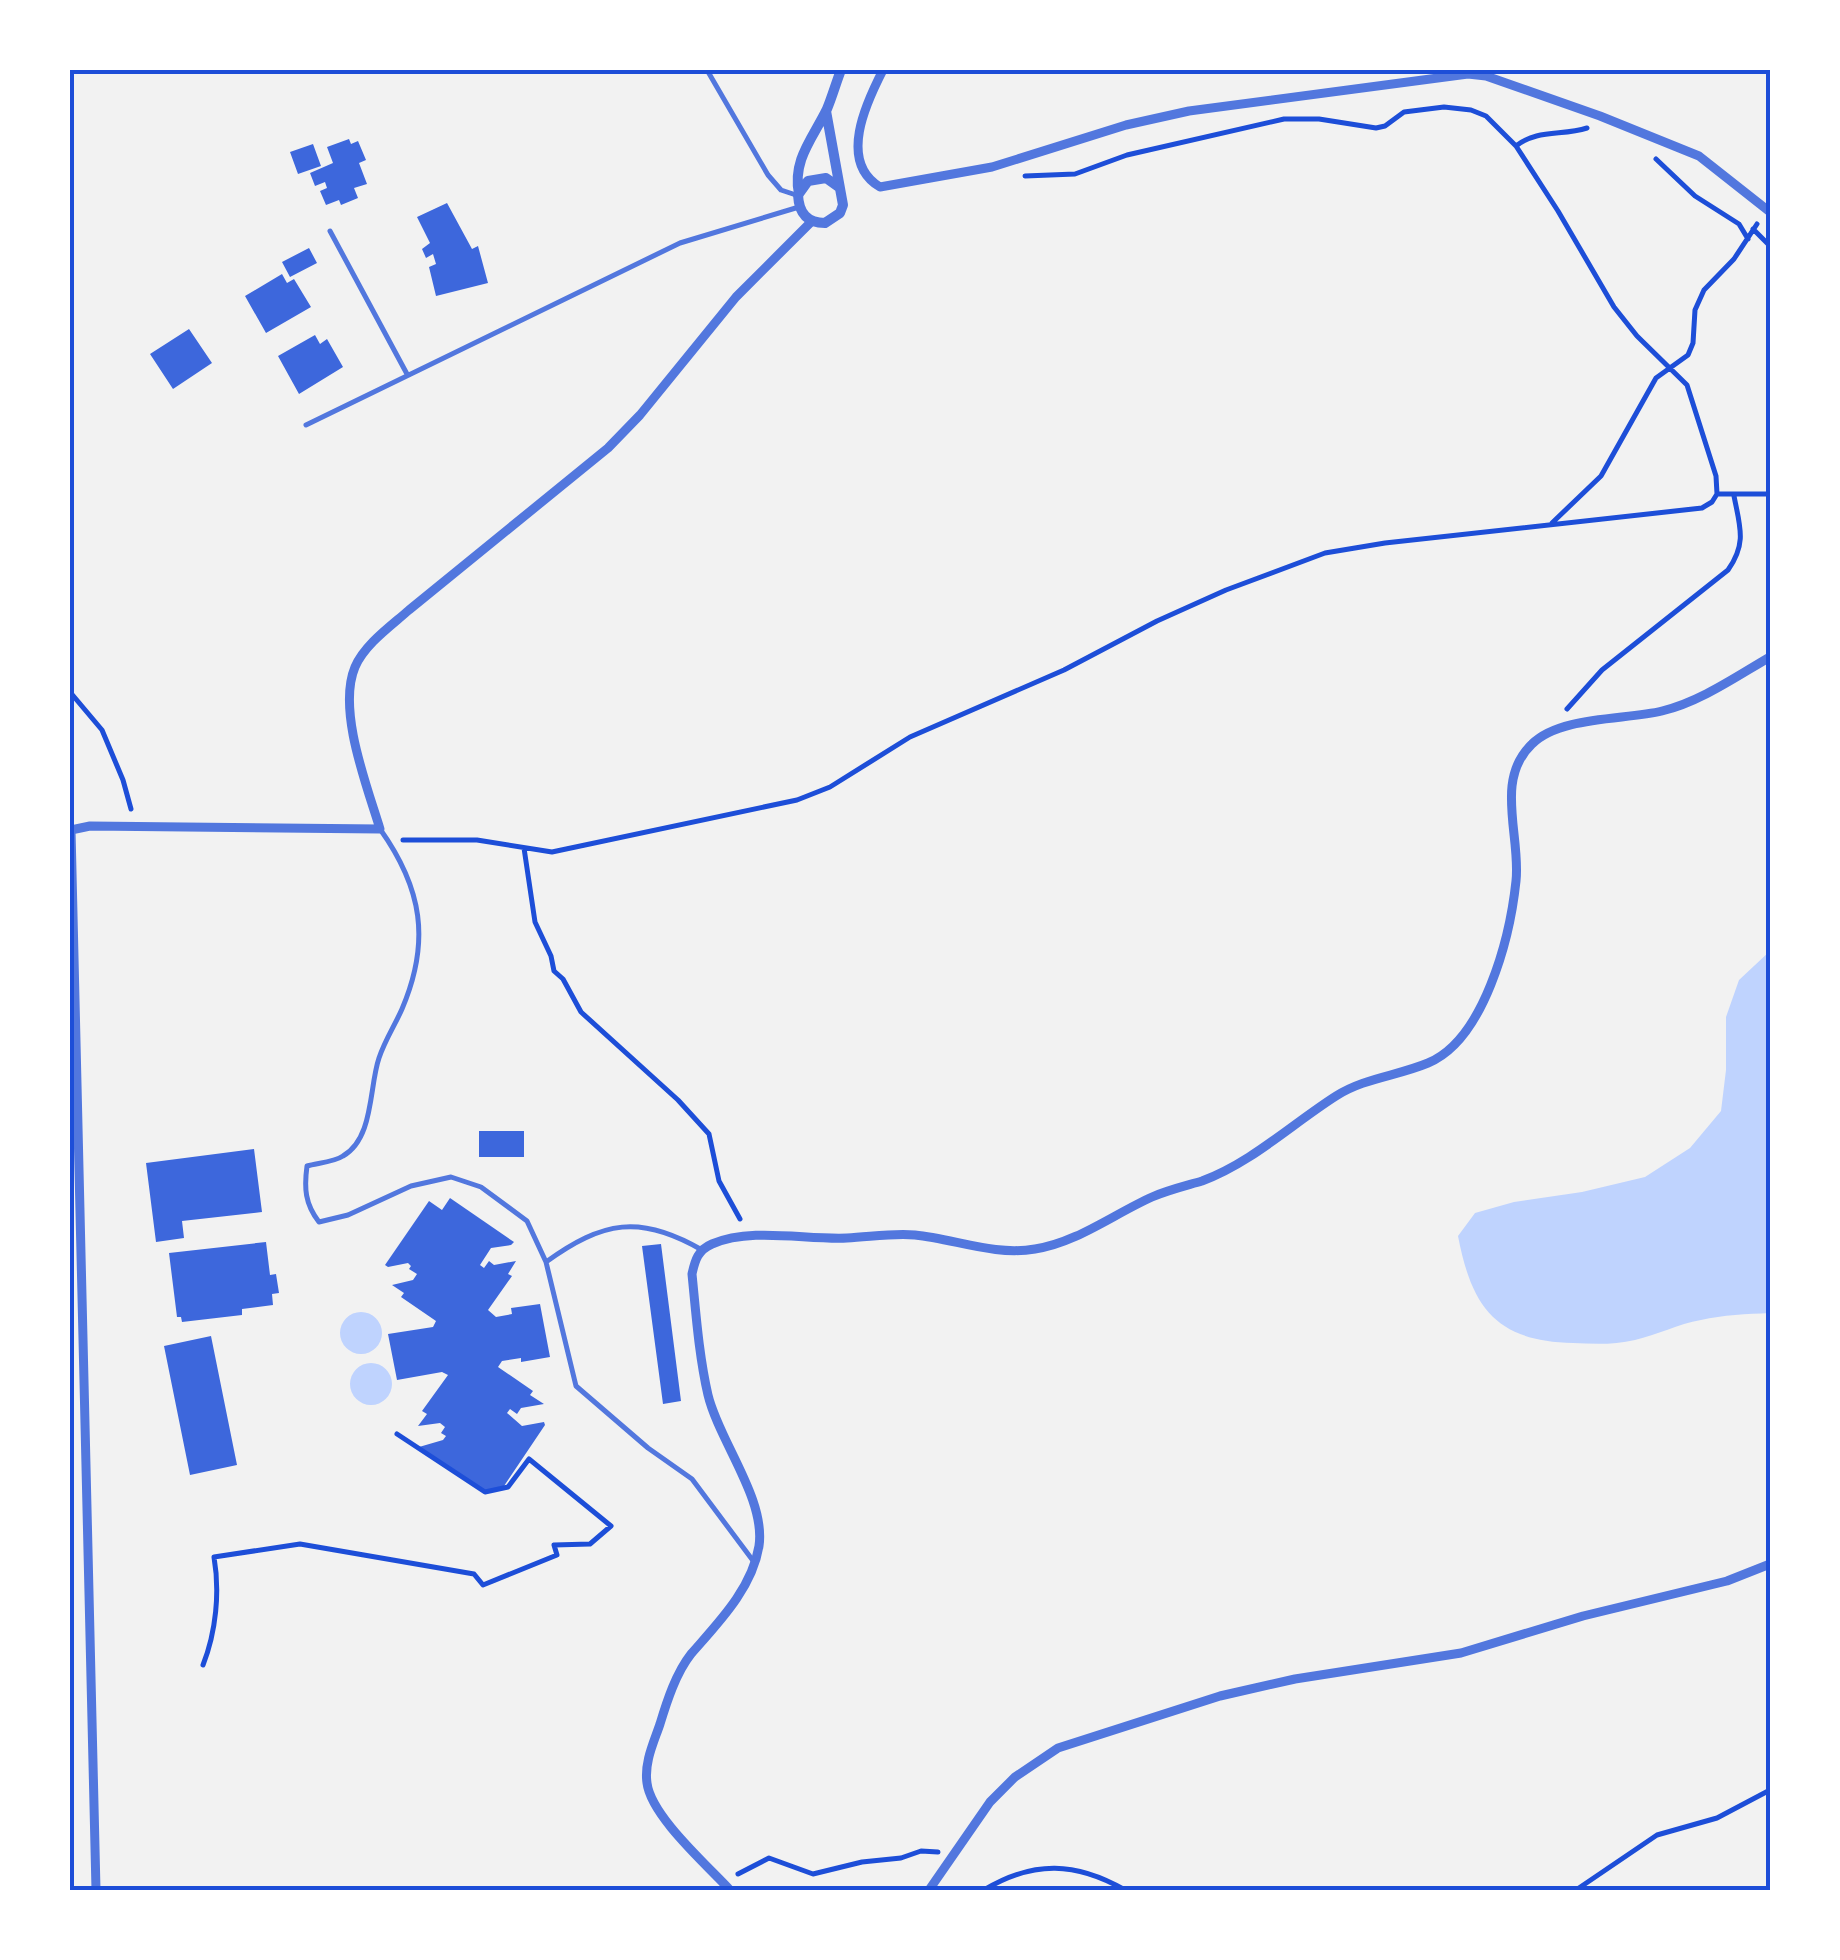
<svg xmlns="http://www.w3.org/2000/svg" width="1840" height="1960" font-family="'Playfair Display',serif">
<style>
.water{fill:#bfd3fe}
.building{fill:#3d67dc}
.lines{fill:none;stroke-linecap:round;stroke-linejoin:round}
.path{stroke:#1d4ed8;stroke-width:5}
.service{stroke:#5277de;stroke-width:5}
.pedestrian{stroke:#5277de;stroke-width:9}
.minor{stroke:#5277de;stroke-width:10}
.neatline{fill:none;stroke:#1d4ed8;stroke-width:4}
</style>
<rect width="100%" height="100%" fill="#f2f2f2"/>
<!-- water -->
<path class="water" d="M1770,951v362c-23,1 -47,2 -69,7 -23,4 -44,15 -66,20 -21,5 -41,4 -62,3 -76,-2 -101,-34 -115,-107l17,-23 39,-11 68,-10 63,-15 45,-29 31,-37 5,-41v-53l13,-37z
M340 1333a21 21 0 1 1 42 0a21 21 0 1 1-42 0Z
M350 1384a21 21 0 1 1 42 0a21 21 0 1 1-42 0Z"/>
<!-- building -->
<path class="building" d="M349,139l2,5 7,-3 8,19 -7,3 8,21 -13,4 4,10 -17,7 -2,-5 -13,5 -6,-14 7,-3 -2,-6 -10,4 -5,-13 23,-10 -6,-16z
M313,144l8,22 -23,8 -8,-22z
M447,203l25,46 6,-3 10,37 -52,13 -7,-29 7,-3 -3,-10 -7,4 -4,-9 8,-6 -13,-26z
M309,248l8,15 -27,14 -8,-15z
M282,274l5,9 7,-4 17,28 -45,26 -21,-37z
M189,329l23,34 -39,26 -23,-35z
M315,335l5,9 7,-5 16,28 -44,27 -21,-38z
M479,1131h45v26h-45z
M254,1149l8,63 -80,9 2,17 -28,4 -10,-79z
M450,1198l64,44 -3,3 -20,3 -11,17 4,3 5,-7 5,4 22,-4 -8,13 4,2 -24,34 8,7 16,-3 -1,-6 29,-4 10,53 -29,5v-4l-19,3 -4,6 35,24 -3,4 14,9 -23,4 -4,6 -7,-5 -3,4 15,13 22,-4 1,3 -41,61 -19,5 -66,-44 24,-7 3,-4 -5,-3 4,-6 -5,-4 -22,3 9,-12 -5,-3 26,-36 -6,-3 -45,8 -9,-46 45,-7 3,-6 -35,-24 3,-4 -12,-8 21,-5 4,-6 -8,-5 2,-3 -3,-3 -20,4 -3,-2 44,-64 13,9z
M266,1242l4,33 6,-1 3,19 -7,1 1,11 -31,4v6l-60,7 -1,-5h-4l-8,-64z
M661,1244l20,157 -18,3 -21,-158z
M211,1336l26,129 -47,10 -26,-129z"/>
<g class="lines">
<!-- path -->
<path class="path" d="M1516,146c21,-17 46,-10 71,-18
M1656,159l39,37 44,28 9,15
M1753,229l17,17
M1717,494h53
M1552,523l49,-47 55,-98 32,-23 5,-12 2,-33 9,-20 30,-31 23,-35
M70,692l32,38 21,50 8,29
M1567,709l35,-39 126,-100c19,-27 12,-43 6,-74
M403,840h74l75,12 245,-52 33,-13 80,-50 154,-67 93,-49 69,-31 99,-37 60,-10 317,-35 10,-6 5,-8 -1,-18 -29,-91 -50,-49 -23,-29 -56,-96 -42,-65 -30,-30 -15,-6 -27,-3 -40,5 -19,14 -9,2 -57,-9h-35l-157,36 -52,19 -50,2
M524,848l11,74 16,34 3,15 9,8 18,33 97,88 31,34 10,47 21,38
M203,1665c13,-33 17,-73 11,-108l86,-13 174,30 9,11 74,-30 -3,-10 36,-1 21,-18 -82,-67 -21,28 -23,5 -88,-58
M738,1874l31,-16 44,16 49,-12 39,-4 20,-7 17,1
M984,1890c50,-30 92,-28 141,0
M1576,1890l81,-55 60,-17 53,-28"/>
<!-- service -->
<path class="service" d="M707,70l61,105 13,15 15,5
M330,231l77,143
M306,425l374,-182 119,-36
M380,829c42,59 51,112 22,180 -7,16 -17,31 -23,49 -10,29 -5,80 -36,98 -9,6 -25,7 -36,10 -3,22 -2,38 12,56l29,-7 63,-29 40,-9 30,10 46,34 19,41
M702,1250c-62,-36 -99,-29 -156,12l30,124 72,62 44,31 62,83"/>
<!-- pedestrian -->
<path class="pedestrian" d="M883,70c-17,33 -45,92 -3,117l112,-20 134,-42 63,-14 279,-37 18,2 114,40 99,40 71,56
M96,1890l-25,-1060 19,-4 290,3c-13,-43 -43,-119 -25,-162 10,-23 36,-41 54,-57l199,-162 32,-33 96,-118 76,-76
M730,1890c-23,-25 -79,-74 -83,-107 -3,-21 7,-41 13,-59 7,-23 16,-51 31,-70 27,-31 61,-65 68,-108 7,-47 -40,-105 -51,-151 -9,-39 -12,-81 -16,-121 3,-14 6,-24 20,-30 40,-17 93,-4 135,-6 23,-1 45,-5 68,-3 40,4 79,21 120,14 41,-6 79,-35 117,-52 16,-7 33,-11 50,-16 49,-18 90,-57 134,-85 28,-18 61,-20 92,-33 56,-23 82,-125 88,-182 5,-45 -22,-101 16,-137 28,-28 93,-24 130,-33 38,-9 75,-35 108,-54
M929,1890l61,-88 25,-25 43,-29 162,-52 75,-17 166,-26 122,-37 144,-35 43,-17"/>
<!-- minor -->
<path class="minor" d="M826,111l17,94 -3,8 -15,10c-18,0 -26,-10 -27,-28l10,-14 18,-3 14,10
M799,194c-7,-34 14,-56 28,-85 5,-12 9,-26 14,-39"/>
</g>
<!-- border -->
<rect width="1840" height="1960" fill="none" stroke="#ffffff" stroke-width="145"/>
<rect x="72" y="72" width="1696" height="1816" class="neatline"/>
</svg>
